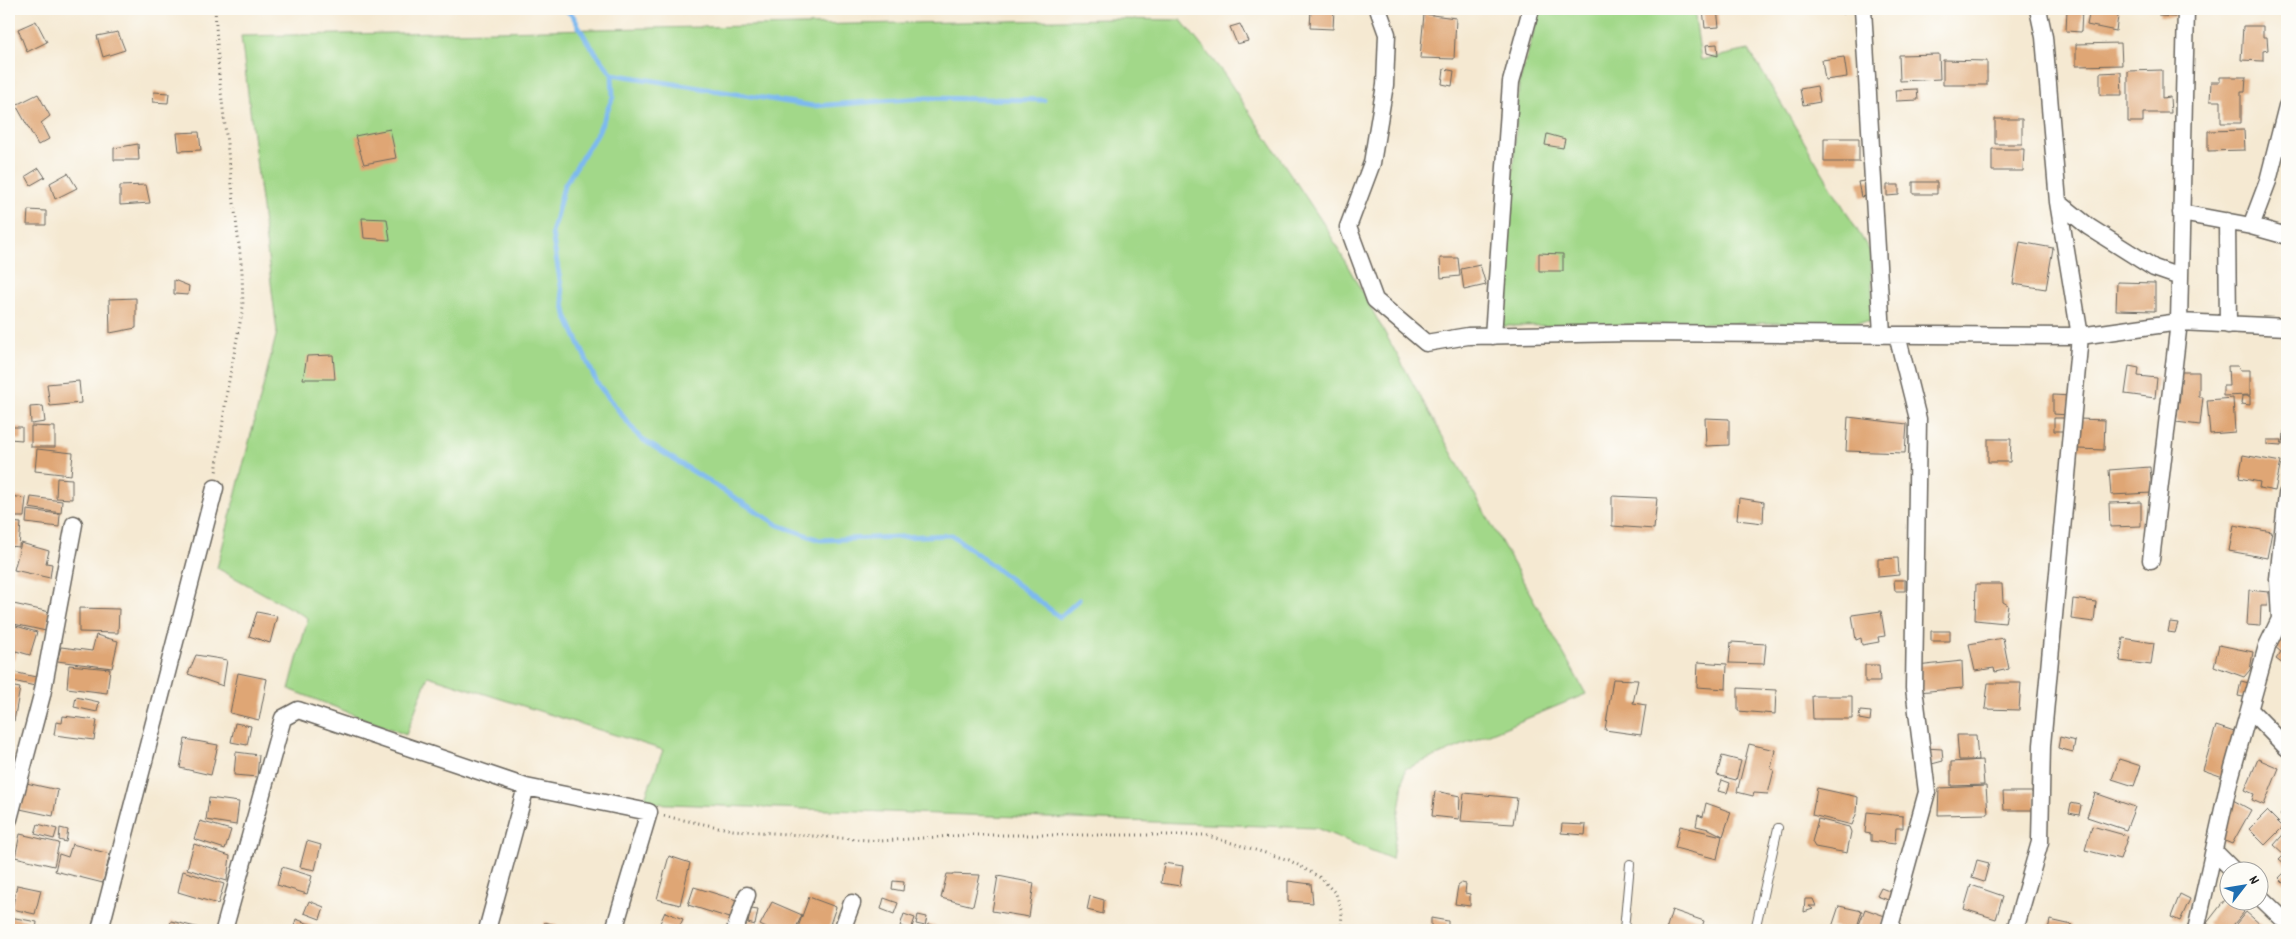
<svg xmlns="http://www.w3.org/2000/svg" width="2296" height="939" font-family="Dekko,sans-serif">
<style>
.green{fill:#a2d889;stroke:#5f7a52}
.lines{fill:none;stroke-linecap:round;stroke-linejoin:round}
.stream{stroke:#7db9ef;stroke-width:5}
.building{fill:#dfa674}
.lane-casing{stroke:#68645c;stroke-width:10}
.street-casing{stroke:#68645c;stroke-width:19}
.path{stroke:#68645c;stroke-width:3;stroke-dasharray:1 4;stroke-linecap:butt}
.lane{stroke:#fff;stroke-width:8}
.street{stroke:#fff;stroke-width:16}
</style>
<rect width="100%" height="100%" fill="#fdfcf7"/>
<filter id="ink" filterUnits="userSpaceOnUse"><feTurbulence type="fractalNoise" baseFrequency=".02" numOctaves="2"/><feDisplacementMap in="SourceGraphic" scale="10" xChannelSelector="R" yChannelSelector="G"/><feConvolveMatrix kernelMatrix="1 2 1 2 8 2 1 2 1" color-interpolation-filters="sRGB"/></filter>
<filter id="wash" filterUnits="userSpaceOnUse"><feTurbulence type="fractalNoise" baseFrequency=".0096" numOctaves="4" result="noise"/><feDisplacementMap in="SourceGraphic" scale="20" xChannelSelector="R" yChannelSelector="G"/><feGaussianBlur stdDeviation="1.12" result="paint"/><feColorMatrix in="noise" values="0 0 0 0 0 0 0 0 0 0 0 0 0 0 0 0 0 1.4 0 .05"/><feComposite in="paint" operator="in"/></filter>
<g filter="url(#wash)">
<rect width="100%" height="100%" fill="#f5e9d2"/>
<!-- green -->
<path class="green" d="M1540,9h154l7,51 48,-10 122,203 2,69 -371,4 17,-242z
M1111,19l70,1 43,54 103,155 259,465 -181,75 -13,90 -76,-31 -673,-25 20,-53 -235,-74 -22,59 -117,-46 19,-71 -91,-50 60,-236 -36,-296z"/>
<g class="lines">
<!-- stream -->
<path class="stream" d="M565,9l8,7 14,25 25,33 1,23 -15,35 -34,54 -12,47 14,82 31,68 43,55 138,87 42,15 132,-5 108,82 19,-17
M612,74l201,32 110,-8 121,2"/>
</g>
<g id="blocks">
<!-- building -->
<path class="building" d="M1311,9h23l-1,20 -23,-1z
M1703,9h14l2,18 -14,1z
M2067,9h15l-1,23 -15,-1z
M2090,9h29l-3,22 -29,-6z
M2160,9h16l-1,8 -16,-1z
M1424,14l32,4 -2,41 -34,-1z
M36,21l11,21 -20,10 -9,-23z
M1240,24l8,17 -11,3 -7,-17z
M2243,26h20v11h4l1,13 -5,1v10l-22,-1z
M118,32l7,18 -22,7 -6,-21z
M2121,43l1,22 -46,1v-22z
M1717,44l1,12 -11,-3 -1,-8z
M1939,54l1,25 -40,2 -1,-26z
M1844,57l3,20 -22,3 -3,-20z
M1943,60l44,1v24h-44z
M1444,69l10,2 -2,15 -10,-2z
M2162,70v28l8,-1 1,16h-28v9h-15v-51z
M2121,72l1,23h-22v-22z
M2220,77h26l-1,15h-4v31h-20v-22h-11l1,-19h9z
M1817,86l3,16 -17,3 -3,-16z
M1917,89l1,11 -22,1 -1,-11z
M154,92l15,1 -1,10 -15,-1z
M38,94l12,22 -9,7 8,16 -11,6 -22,-40z
M1995,119h27v25h-27z
M390,129l6,29 -32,6 -9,-28z
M2244,130l1,20 -37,1v-20z
M199,132l2,18 -22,1 -2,-18z
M1547,134l18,5 -2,9 -18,-3z
M1824,138h35v24h-35z
M138,144l1,16h-25v-12z
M1992,149h32l-1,22h-31z
M39,168l6,9 -14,8 -5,-9z
M68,173l9,15 -22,11 -5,-16z
M1870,180l2,15 -11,2 -3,-15z
M1913,182h24v12h-24z
M146,185l4,18 -30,2v-19z
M1887,185h12v10l-12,1z
M28,210l18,1v14h-19z
M362,218l25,1 3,21 -26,-2z
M2020,242l33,6 -7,41 -33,-5z
M1539,253l24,1v17h-24z
M1440,258h18l2,18 -19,2z
M1480,265l6,20 -22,5 -3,-21z
M174,280l15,6 -1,9 -14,-1z
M2117,282l38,1v28l-39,-1z
M136,298v30l-26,5 -1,-34z
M333,355l2,24h-32l4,-23z
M2129,366l10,2 -1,8 19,2 -2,20 -30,-4z
M2228,366h10l2,4h10v25l-27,1v-10h6z
M2180,372h19v25h4l-3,28 -24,-3 4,-27z
M79,381l2,22 -31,3 -3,-22z
M2053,395l18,1 -2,19 -16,-1z
M2242,396h8v9l-9,-1z
M2233,398l2,34 -25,2 -3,-34z
M43,406l2,16 -14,2 -1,-17z
M1848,417l59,7 -2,29 -59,-2z
M1705,418l24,1v26l-23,1z
M2054,418h11v13h-11z
M2079,419l26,1 -1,30 -26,-1z
M31,426l24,1v20h-24z
M9,427h13v13l-13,-1z
M2284,431h3v14h-4z
M1988,439h23l-1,23h-22z
M2267,440h15l-1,6 -14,-1z
M37,449l36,4 -2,22 -36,-4z
M2243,455l38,7 -6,29 -16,-3 1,-6 -21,-4z
M2150,467l2,26 -41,2 -2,-25z
M57,478l15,1v20l-16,-1z
M9,496l17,2 -2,19h-15z
M1612,496l45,2 -3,31 -42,-3z
M31,497l31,4 -1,12 -32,-5z
M1739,498l25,4 -1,21 -26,-3z
M2141,502v24l-31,1 -1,-24z
M27,510l33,4 -1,13 -33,-4z
M9,522l12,1 -2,24 -10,-1z
M2234,525l38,7 -5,26 -38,-7z
M21,543l28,8 -3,12 6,1 -2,14 -36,-8z
M1898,558l1,17 -21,2v-18z
M1894,580h11v11h-10z
M1976,584h26l1,18 5,3 -3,18 -30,-3z
M2249,590l19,2 -1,14h-6l-1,20 -13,-1z
M2073,599l23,3 -2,20 -23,-3z
M9,603l41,9 -4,19 -37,-8z
M79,608l40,1 -1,24 -39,-1z
M1881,611l4,25 -7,1 1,5 -17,3 -1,-7 -5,2 -4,-25z
M257,612l20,4 -7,27 -21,-7z
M2170,622l8,1 -3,10 -7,-1z
M9,624l28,8 -7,23 -14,-4 -2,9 -5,-1z
M2287,629v38l-11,-8 5,-7 -7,-6z
M1931,631h19v10h-19z
M96,635l22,6 -6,27 -55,-7 4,-14 31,4z
M2003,638l6,31 -14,3 -1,-4 -19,3 -6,-27z
M2123,638l31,5 -3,22 -31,-4z
M1731,642l35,2 -2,20 -35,-1z
M2219,645l34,7 -3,18 -6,7 -30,-11z
M196,655l31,5 -4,26 -35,-12z
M1962,661l1,27 -45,4 -1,-26z
M1698,662l29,2 -1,25 -29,-2z
M69,665l41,4 -3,24 -40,-5z
M1865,665h14l1,17h-15z
M9,671l31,7 -1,9 -30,-7z
M238,673l29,6 -8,41 -29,-7z
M1613,679l25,1 -5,23 13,2 -5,30 -36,-5z
M2241,681l8,2v15l-11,-2z
M1988,683h33l-2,27 -34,-1z
M9,686l11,2 -6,33 -5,-1z
M1738,688l38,2 -1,24 -37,-3z
M1812,696h40v23h-39z
M76,697l23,5 -2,10 -23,-5z
M1860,711l11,1 -1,9 -11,-2z
M63,716l34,4 -3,20 -40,-5 2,-13 6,1z
M235,723l16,3 -4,19 -16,-3z
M2216,726l21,7 -14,44 -20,-7z
M1957,735h19l2,25h-19z
M2060,737l15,4 -2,11 -15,-4z
M185,739l33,6 -7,30 -31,-7z
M1749,744l26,6 -4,19 3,1 -6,24 -14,-1 -1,3 -16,-4z
M1925,748l17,1 1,12 -15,4z
M236,752l23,3 -2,22 -23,-2z
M1722,756l19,5 -5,19 -19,-5z
M2119,759l22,7 -7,20 -22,-7z
M2258,759l21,9 -15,37 -12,-5 2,-6 -9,-4z
M1982,760l2,25 -33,1v-24z
M1722,780l8,3 -3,10 -9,-2z
M26,783l32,7 -5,26 -33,-7z
M1986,786l2,28 -50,1 1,-27z
M1817,788l41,9 -1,15 -5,13 -40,-10z
M1435,791l25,5 -1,23 -27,-3z
M2003,792h31l2,18h-32z
M1464,793l53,5 -4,26 -52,-3z
M2095,793l40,14 -9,23 -39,-13z
M209,798l30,4 -3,23 -30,-5z
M2233,800l18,10 -19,34 -14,-6z
M1706,803l25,9 -8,24 -14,-7 -13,-3 2,-11 5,2z
M2071,803l10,2 -2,10 -10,-2z
M2287,808v13l-7,-7z
M2267,811l16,16 -18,18 -16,-16z
M1867,812l36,4v12h-7l-1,16 -24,-3v-7l-6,-1z
M1818,819l31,8 2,5 -4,21 -32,-6 -3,-5z
M200,821l31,9 -6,19 -31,-10z
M38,824l19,5 -3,10 -19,-5z
M1562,824l24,1 -1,10 -24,-2z
M1680,826l42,10 -5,23 -42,-11z
M2092,826l36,10 -8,23 -35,-9z
M60,828l8,2 -2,12 -7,-2z
M2287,830v31l-2,3 -6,-5 5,-5 -10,-9z
M20,834l39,9 -5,23 -39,-9z
M307,841l14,4 -6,25 -15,-3z
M72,844l38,10 -7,29 -48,-12 4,-17 9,3z
M194,844l36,12 -3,25 -40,-12z
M669,856l21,7 -10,42 -23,-6z
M1977,860l12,3 -5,19 -12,-4z
M1164,863l19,3 -3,20 -19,-3z
M282,867l30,9 -5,18 -30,-9z
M2287,870v16l-8,-8z
M183,871l41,13 -6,20 -40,-12z
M947,874l33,1 -7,31 -32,-8z
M998,876l36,7 -5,34 -37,-6z
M893,881l11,1 -1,9 -11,-2z
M1288,881l23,3 2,19 -25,-2z
M1462,883l4,1 -1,9 5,1v12l-15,-2 3,-18z
M17,885l24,5 -6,24 -23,-5z
M1971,885l32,11 -7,23 -32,-10z
M694,887l46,14 -7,18 -45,-14z
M1881,888l13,5 -3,8 -14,-5z
M2180,894l10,5 -10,22 -9,-4z
M1090,896l14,4 -1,14 -16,-4z
M2228,896v6h6l10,10 -15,18h-14l-8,-7z
M809,897l27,10 -8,23 -7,-3 -1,3h-23z
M884,898l14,5 -4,11 -13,-5z
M1805,899h8l3,7h-7l4,3 -9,3z
M309,901l15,6 -4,12 -16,-6z
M772,902l30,13 -7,15h-25l-10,-5z
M1839,906l23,5 -6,19h-11l-13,-3z
M751,909l7,1 -3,15 -7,-2z
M1865,909l20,7 -5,14h-23z
M1672,910l32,11 -3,9h-35z
M665,912l18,7 -5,11 -18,-7z
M2246,912l15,13 -4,5h-26z
M904,914l11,4 -4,12 -11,-4z
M918,915l9,2 -2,9 -9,-2z
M10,917l27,5 -1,8h-27z
M1431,918l17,3v9l-17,-2z
M296,919l19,7 -1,4h-21z
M2050,920l22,5 -1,5h-23z
M171,921l37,9h-39z
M545,922l26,8h-29z
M928,924l21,6h-23z"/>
</g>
</g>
<g filter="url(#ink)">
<use href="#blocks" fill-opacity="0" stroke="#68645c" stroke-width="1"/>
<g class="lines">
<!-- lane casing -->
<g class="lane-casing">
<path id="lane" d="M1624,930l6,-66
M1755,930l23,-102"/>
</g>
<!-- street casing -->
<g class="street-casing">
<path id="street" d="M1378,9l9,25 -2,51 -13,78 -24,64 27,73 51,43 42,-7 163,-3 449,3 99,-14 108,5
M1863,9l19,325
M2058,202l31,25 65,41 26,9
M2181,213l70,13 17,-45 19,-75
M2227,221l1,104
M2251,226l36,10
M1493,336l18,-254 20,-73
M2151,560l28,-238 7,-313
M2250,710l37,38
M9,819l33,-124 32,-171
M2214,851l21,21
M2258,895l29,28
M100,930l115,-442
M224,930l59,-212 15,-8 228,77 123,25 -35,118
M487,930l39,-143
M735,930l12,-35
M842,930l10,-27
M1889,930l38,-138 -13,-104 4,-269 -21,-84
M2015,930l25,-88 2,-97 38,-409 -22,-134 -14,-165 -6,-28
M2196,930l33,-148 38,-136 13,-27 -2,-40 9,-85"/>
</g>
<!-- path -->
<path class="path" d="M215,9l4,66 23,196 1,36 -16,84 -11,82
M1841,9l5,7
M664,816l69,14 148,11 85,-6h239l84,25 32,18 15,16 6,18 -1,18"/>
<!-- lane -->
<use href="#lane" class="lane"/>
<!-- street -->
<use href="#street" class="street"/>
</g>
</g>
<!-- margin -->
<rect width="2296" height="939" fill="none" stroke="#fdfcf7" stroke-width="30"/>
<!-- north arrow -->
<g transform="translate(2244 886) rotate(59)"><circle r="24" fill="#fdfcf7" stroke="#a3a29f"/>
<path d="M0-4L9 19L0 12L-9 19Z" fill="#1f6fb2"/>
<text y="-8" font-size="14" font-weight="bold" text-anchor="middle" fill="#1c1c1c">N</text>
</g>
</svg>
